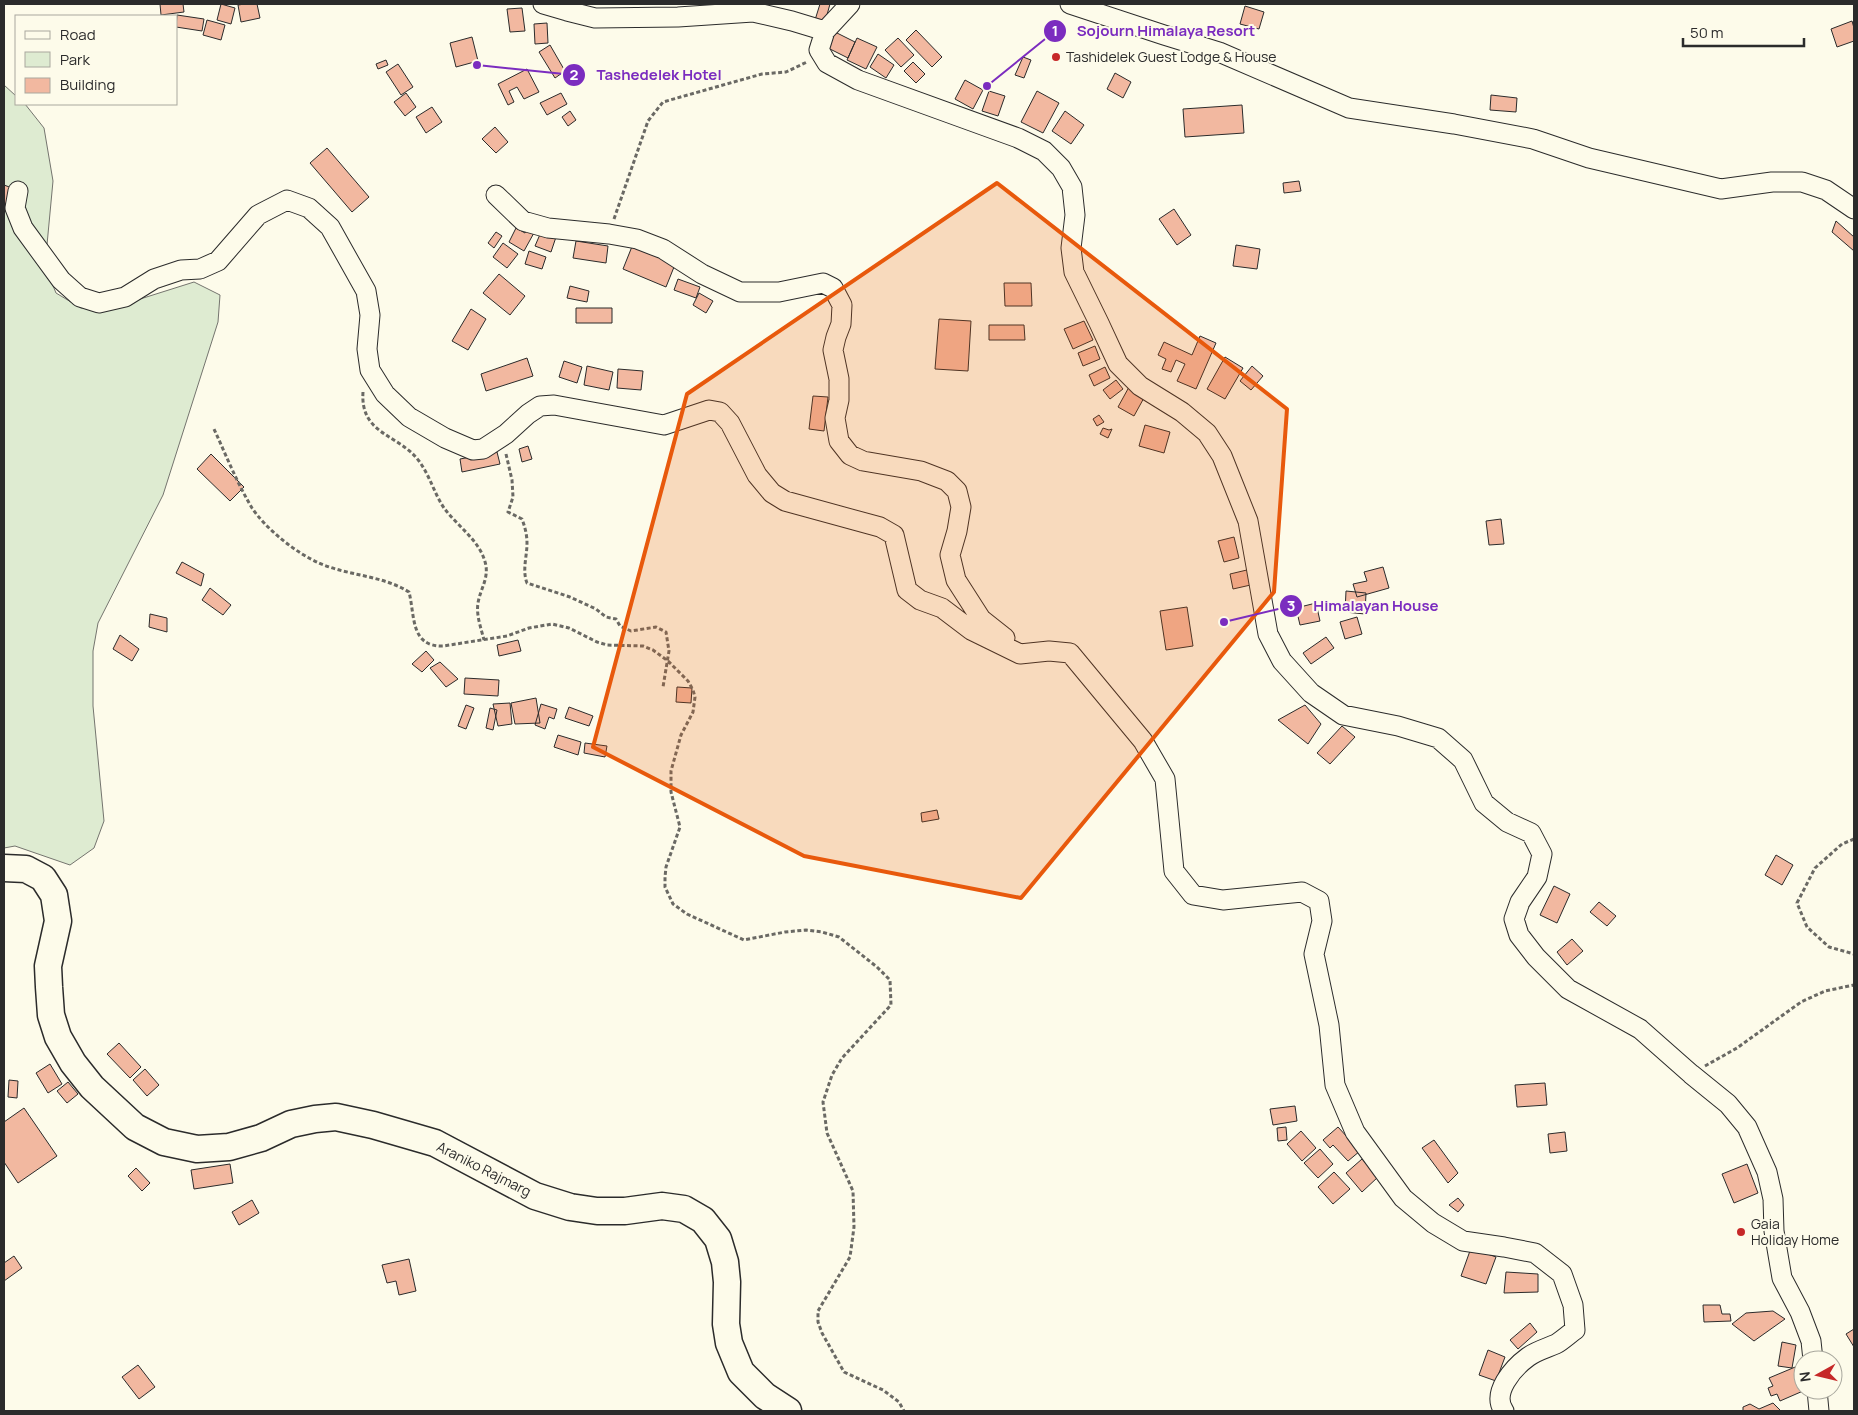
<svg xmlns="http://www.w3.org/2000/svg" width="1858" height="1415" font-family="Manrope,sans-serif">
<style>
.green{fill:#deebd1;stroke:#74746e}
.building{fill:#f2b8a0;stroke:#2b2b2b}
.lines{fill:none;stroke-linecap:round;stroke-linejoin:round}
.minor-casing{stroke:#2b2b2b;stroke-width:21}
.highway-casing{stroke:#2b2b2b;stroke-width:29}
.path{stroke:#6a6964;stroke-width:3;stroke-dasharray:4 2.5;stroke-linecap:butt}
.minor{stroke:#fdfbea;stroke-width:19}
.highway{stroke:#fdfbea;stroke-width:26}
.marked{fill:#e8590c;fill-opacity:0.2;stroke:#e8590c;stroke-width:4;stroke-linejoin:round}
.poi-dot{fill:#c62828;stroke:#fdfbea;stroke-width:2}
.labels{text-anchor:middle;stroke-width:4;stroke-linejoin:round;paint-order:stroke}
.poi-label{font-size:14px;fill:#2b2b2b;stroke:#fdfbea;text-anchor:start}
.street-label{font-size:14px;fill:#2b2b2b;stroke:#fdfbea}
.leader{fill:none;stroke:#7b2cbf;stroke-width:2}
.callout-dot{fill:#7b2cbf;stroke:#fdfbea;stroke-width:2}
.mark-label{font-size:15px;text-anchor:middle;font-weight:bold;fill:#fff}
.callout-label{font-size:15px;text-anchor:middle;font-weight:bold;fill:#7b2cbf;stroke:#fdfbea;stroke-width:4;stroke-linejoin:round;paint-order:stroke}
</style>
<rect width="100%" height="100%" fill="#fdfbea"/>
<!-- green -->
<path class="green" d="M4,85l12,11v8h9l19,24 9,53 -8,85 11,27 25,15 56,-8 57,-18 26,13 -2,27 -55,173 -65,128 -5,28v55l11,115 -10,27 -24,17 -55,-19 -11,2z"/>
<!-- building -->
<path class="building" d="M160,4h23l1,8 -23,3z
M221,4l14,4 -4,16 -14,-4z
M245,4h12l3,14 -19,4 -3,-17z
M820,4h10l-5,18 -10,-2z
M1245,6l19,6 -5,17 -19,-5z
M522,8l3,23 -15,1 -3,-23z
M177,15l27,4 -2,12 -26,-4z
M207,20l18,5 -4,15 -18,-5z
M1852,21l2,7v13l-17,6 -6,-18z
M547,23l1,20 -13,1 -1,-20z
M916,30l26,27 -10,10 -26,-27z
M835,32l20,10 -7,16 -20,-10z
M472,37l6,24 -22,6 -6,-24z
M857,38l20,9 -11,22 -19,-9z
M898,38l16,17 -13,12 -16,-17z
M550,45l15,26 -10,7 -16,-26z
M878,54l16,11 -8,13 -16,-11z
M1023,57l8,3 -7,18 -9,-3z
M386,60l2,5 -10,4 -2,-5z
M913,62l12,12 -9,9 -12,-12z
M398,64l15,23 -12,8 -15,-23z
M527,69l12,23 -15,7 -7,-12 -8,4 5,11 -6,3 -10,-21z
M1115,73l16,9 -8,16 -16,-9z
M965,80l18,10 -10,19 -18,-10z
M989,91l16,5 -7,20 -16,-5z
M1037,91l22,12 -16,30 -22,-11z
M406,93l10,14 -11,9 -11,-14z
M561,93l6,11 -20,11 -7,-12z
M1491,95l26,3 -1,14 -26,-2z
M1242,105l2,28 -59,4 -2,-28z
M432,107l10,15 -16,11 -10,-16z
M570,111l6,9 -8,6 -6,-9z
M1065,111l19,14 -13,19 -19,-13z
M495,127l13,15 -12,11 -14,-14z
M327,148l42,49 -17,15 -42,-49z
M1299,181l2,10 -17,2 -1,-10z
M4,185l8,3 -7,18h-1z
M1174,209l17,26 -14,10 -18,-26z
M1836,221l18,16v14l-22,-19z
M528,227l7,4 -11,20 -15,-9 7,-14 9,5z
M496,232l6,4 -8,12 -6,-5z
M541,232l15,5 -5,15 -16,-6z
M576,241l32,5 -2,17 -33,-5z
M503,243l15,11 -11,14 -14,-11z
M633,244l43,18 -10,25 -43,-18z
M1236,245l24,4 -3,20 -24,-3z
M529,251l17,6 -4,12 -17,-5z
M499,274l26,22 -15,19 -27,-22z
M678,279l22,8 -4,11 -22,-8z
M1004,283h27l1,23h-27z
M570,286l19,5 -2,11 -20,-4z
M699,293l14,8 -7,12 -13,-8z
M576,308h36v15h-36z
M471,309l15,10 -18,31 -16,-9z
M939,319l32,2 -3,50 -33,-2z
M1084,321l9,19 -20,9 -9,-20z
M989,325h35l1,15h-36z
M1200,336l16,7 -20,46 -19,-8 8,-17 -9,-4 -5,12 -9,-3 4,-10 -8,-4 6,-13 28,13z
M1095,346l5,13 -17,7 -5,-13z
M1225,357l18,11 -18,31 -18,-10z
M527,358l6,18 -47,15 -5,-17z
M564,361l18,6 -5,16 -18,-6z
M587,366l26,6 -4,18 -25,-5z
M1252,366l11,10 -12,14 -11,-9z
M1105,367l5,11 -16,8 -5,-11z
M618,369l25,2 -2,19 -24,-2z
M1116,380l7,9 -13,10 -7,-9z
M1129,387l16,9 -11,20 -16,-9z
M813,396l15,1 -4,34 -15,-2z
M1099,415l5,7 -7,4 -4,-7z
M1145,425l25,7 -6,21 -25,-7z
M1103,428l6,2 3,-1 -4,9 -8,-4z
M528,446l4,13 -10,3 -3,-13z
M497,452l3,12 -38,8 -2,-13z
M211,454l33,33 -14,14 -33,-32z
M1501,519l3,25 -15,1 -3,-24z
M1234,537l5,21 -15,4 -6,-21z
M182,562l22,12 -3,12 -25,-13z
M1383,567l6,21 -32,9 -4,-13 14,-3 -3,-9z
M1251,569l4,15 -22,5 -3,-15z
M210,588l21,17 -8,10 -21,-15z
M1346,591l20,2 -1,21 -20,-2z
M1316,603l4,18 -20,4 -4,-17z
M1187,607l6,39 -27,4 -6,-39z
M150,614l17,4v14l-18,-5z
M1357,617l5,17 -17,5 -5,-17z
M120,635l19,14 -7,12 -19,-12z
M1326,637l8,11 -23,16 -8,-11z
M518,640l3,11 -22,5 -2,-11z
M426,651l8,9 -12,12 -10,-8z
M440,662l18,17 -12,8 -16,-19z
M465,678l34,2 -1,16 -34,-2z
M677,687l15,1 -1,15 -15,-1z
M536,698l4,25 -25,1 -4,-21z
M510,703l2,21 -14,2 -5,-22z
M541,704l16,5 -3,10 -5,-2 -4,12 -10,-4z
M466,705l8,3 -8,21 -8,-3z
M1305,705l16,19 -13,20 -30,-24z
M569,707l24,9 -4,10 -24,-8z
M490,708l7,2 -4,20 -7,-2z
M1342,726l13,11 -25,27 -13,-11z
M558,735l23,7 -3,13 -24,-8z
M585,743l22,3 -2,11 -21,-4z
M937,810l2,9 -17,3 -1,-9z
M1776,855l17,10 -11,20 -17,-10z
M1554,886l16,8 -13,29 -17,-8z
M1599,902l17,14 -9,10 -17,-14z
M1572,939l11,12 -16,14 -10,-13z
M119,1043l22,24 -11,11 -23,-24z
M50,1064l12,20 -14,9 -12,-20z
M145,1069l14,16 -12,11 -14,-16z
M9,1080l9,1 -1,17 -9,-1z
M68,1082l10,12 -11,9 -10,-12z
M1545,1083l2,22 -30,2 -2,-22z
M1295,1106l2,15 -24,4 -3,-16z
M24,1108l33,48 -39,27 -14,-21v-40z
M1286,1127l1,13 -9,1 -1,-13z
M1338,1127l22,24 -12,10 -15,-16 -3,3 -7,-8z
M1301,1131l15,17 -14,13 -15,-17z
M1565,1132l2,19 -17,2 -2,-19z
M1434,1140l24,33 -10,10 -26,-35z
M1320,1149l13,15 -15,14 -14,-15z
M1362,1159l16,18 -16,15 -16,-19z
M230,1164l3,19 -39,6 -3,-19z
M1747,1164l11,29 -24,10 -12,-29z
M136,1168l14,15 -8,8 -14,-15z
M1334,1172l16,17 -17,15 -15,-17z
M1458,1198l6,7 -6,7 -9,-7z
M252,1200l7,13 -20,12 -7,-13z
M1471,1248l25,9 -10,27 -25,-8z
M14,1256l8,12 -18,13v-18z
M409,1259l7,32 -17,4 -3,-14 -9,2 -5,-18z
M1506,1272l32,2v18l-34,1z
M1703,1305h17l2,9h8l1,7 -27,1z
M1773,1311l12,8 -31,22 -22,-17 14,-11z
M1530,1323l7,9 -19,17 -8,-9z
M1854,1329v18l-8,-13z
M1782,1342l14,3 -4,23 -14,-2z
M1488,1350l17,7 -9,24 -17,-6z
M138,1365l17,22 -16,12 -17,-22z
M1800,1365l3,6v11l-3,2 3,7 -23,10 -3,-7 -6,2 -3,-8 5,-2 -4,-8z
M1773,1403l8,8h-38v-4l7,-3 9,5z"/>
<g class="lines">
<!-- minor casing -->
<g class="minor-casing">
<path id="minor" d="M543,4l24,7
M567,4v7l28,7 83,-1 75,-5 39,9 33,10
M850,4l-25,27 -6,19 8,13 31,17 160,58 26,13 17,17 11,19 3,28 -4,33 3,24 25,51 19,41 22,22 42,26 25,21 15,23 26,65 20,113 14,27 29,32 32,22 55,11 40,12 25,22 21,43 23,19 24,11 11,21 -5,23 -17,25 -6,17 5,16 17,22 32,32 72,40 51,45 37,30 19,23 20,45 6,27 1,32 8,47 18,34 11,29 2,19
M1070,4l94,31 55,17 130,56 105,16 79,15 56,19 132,31 51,-7h30l24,8 28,19
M18,191l-3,17 8,20 38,52 19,17 19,6 26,-6 29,-18 27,-9 19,-1 18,-8 40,-46 29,-15 22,8 21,19 36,64 4,24 -3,34 3,21 15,24 24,23 36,21 28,12 10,-1 23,-15 22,-20 12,-8 14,-1 110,20 45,-15 11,2 10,11 27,52 15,18 13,8 95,26 14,8 13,55 13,10 22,8 29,22 49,24 29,-3 21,2 73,88 22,38 9,92 19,24 30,5 79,-8 17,9 3,20 -8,33 15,71 6,60 20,47 48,66 30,25 30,18 41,6 31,6 27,21 11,31 2,25c-6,4 -12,10 -19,14 -9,4 -20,7 -28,13 -15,11 -37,36 -24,54
M496,195l27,26 25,7 61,6 28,5 26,10 39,25 38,18h39l44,-9 10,5 9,17 -1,19 -5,13 -3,13 6,29v21l-4,18 4,23 11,14 13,6 58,10 26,10 10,10 4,16 -4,24 -7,24 6,25 25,39 24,19
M1817,1390l2,21"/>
</g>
<!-- highway casing -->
<g class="highway-casing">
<path id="highway" d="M4,868l22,1 17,9 11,17 4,26 -10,45 1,21 2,28 7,22 15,26 19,24 43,40 29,15 33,7 32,-2 32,-9 30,-14 24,-5 21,-2 37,8 62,18 100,53 35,11 27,4h28l37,-5 22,3 19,11 15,19 7,23 2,20 -1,42 3,19 12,29 24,24 23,15"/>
</g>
<!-- path -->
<path class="path" d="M614,219l34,-98 15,-19 99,-28 24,-2 21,-10
M363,392c-3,43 36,42 56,69 11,15 15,32 25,47 14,19 38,34 42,58 2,14 -6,24 -8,37 -2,12 3,25 6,37
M214,429c12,26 23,54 38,79 14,21 44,45 67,55 29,13 63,12 90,29 6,23 1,55 34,54l64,-10 22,-8 23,-4 17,4 28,14 10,3 36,1 10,4 15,11 20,20 5,9 2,7 -2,15 -12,23 -10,36v21l9,35 -14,40 -1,10v10l8,17 14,10 57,26 41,-8 21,-2 16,2 17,5 38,30 13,13 1,25 -49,53 -10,17 -9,27 4,31 26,58 1,36 -4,30 -32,54v11l4,11 22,39 39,18 16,12 5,9
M506,454l6,26 1,17 -5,15 14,7c3,8 5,16 5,24 0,14 -5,27 0,40l43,14 26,12 10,8 10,2 4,7 11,5 25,-4 10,5 3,19 -6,36
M1854,839l-12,5 -27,24 -18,35 10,24 22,20 25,7
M1705,1066l32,-18 64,-46 24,-11 29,-6"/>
<!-- minor -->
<use href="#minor" class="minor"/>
<!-- highway -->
<use href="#highway" class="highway"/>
</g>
<!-- marked area -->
<path class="marked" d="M997,183l290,226 -13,183 -253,306 -217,-42 -211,-109 94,-353z"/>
<!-- markers -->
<g class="poi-dot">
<circle cx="1056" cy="57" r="5"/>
<circle cx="1741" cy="1232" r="5"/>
</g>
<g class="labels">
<!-- poi labels -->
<g class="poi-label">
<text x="1066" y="62">Tashidelek Guest Lodge &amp; House</text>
<text x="1751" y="1229">Gaia<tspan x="1751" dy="16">Holiday Home</tspan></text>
</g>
<!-- street labels -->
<g class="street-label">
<text transform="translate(484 1169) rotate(27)" y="5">Araniko Rajmarg</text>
</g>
</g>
<!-- callouts -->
<path class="leader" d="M987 86L1055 31M477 65L574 75M1224 622L1291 606"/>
<g class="callout-dot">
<circle cx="987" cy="86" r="5"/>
<circle cx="477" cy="65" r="5"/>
<circle cx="1224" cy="622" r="5"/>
<circle cx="1055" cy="31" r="12"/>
<circle cx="574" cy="75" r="12"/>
<circle cx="1291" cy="606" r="12"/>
</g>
<g class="mark-label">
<text x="1055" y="36">1</text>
<text x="574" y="80">2</text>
<text x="1291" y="611">3</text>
</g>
<g class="callout-label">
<text x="1166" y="36">Sojourn Himalaya Resort</text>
<text x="659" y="80">Tashedelek Hotel</text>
<text x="1376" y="611">Himalayan House</text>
</g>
<!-- border -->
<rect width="1858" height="1415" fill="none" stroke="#2b2b2b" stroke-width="10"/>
<!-- legend -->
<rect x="15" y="15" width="162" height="90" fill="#fdfbea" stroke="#a9a89e"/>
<rect x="25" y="31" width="25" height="8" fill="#fdfbea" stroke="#a9a89e"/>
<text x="60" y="40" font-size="15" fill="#2b2b2b">Road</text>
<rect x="25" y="52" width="25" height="15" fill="#deebd1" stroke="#a9a89e"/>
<text x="60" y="65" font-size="15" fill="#2b2b2b">Park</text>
<rect x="25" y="78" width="25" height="15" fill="#f2b8a0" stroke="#a9a89e"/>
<text x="60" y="90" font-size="15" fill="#2b2b2b">Building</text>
<!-- north arrow -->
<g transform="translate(1818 1375) rotate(262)"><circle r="24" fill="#fdfbea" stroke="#a9a89e"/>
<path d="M0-4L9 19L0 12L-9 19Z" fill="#c62828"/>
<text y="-8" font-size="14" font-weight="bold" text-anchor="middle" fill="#2b2b2b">N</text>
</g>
<!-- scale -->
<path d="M1683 38v8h121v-8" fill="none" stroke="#2b2b2b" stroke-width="2.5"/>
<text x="1690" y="38" font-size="15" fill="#2b2b2b" stroke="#fdfbea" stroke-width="4" paint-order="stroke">50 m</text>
</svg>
